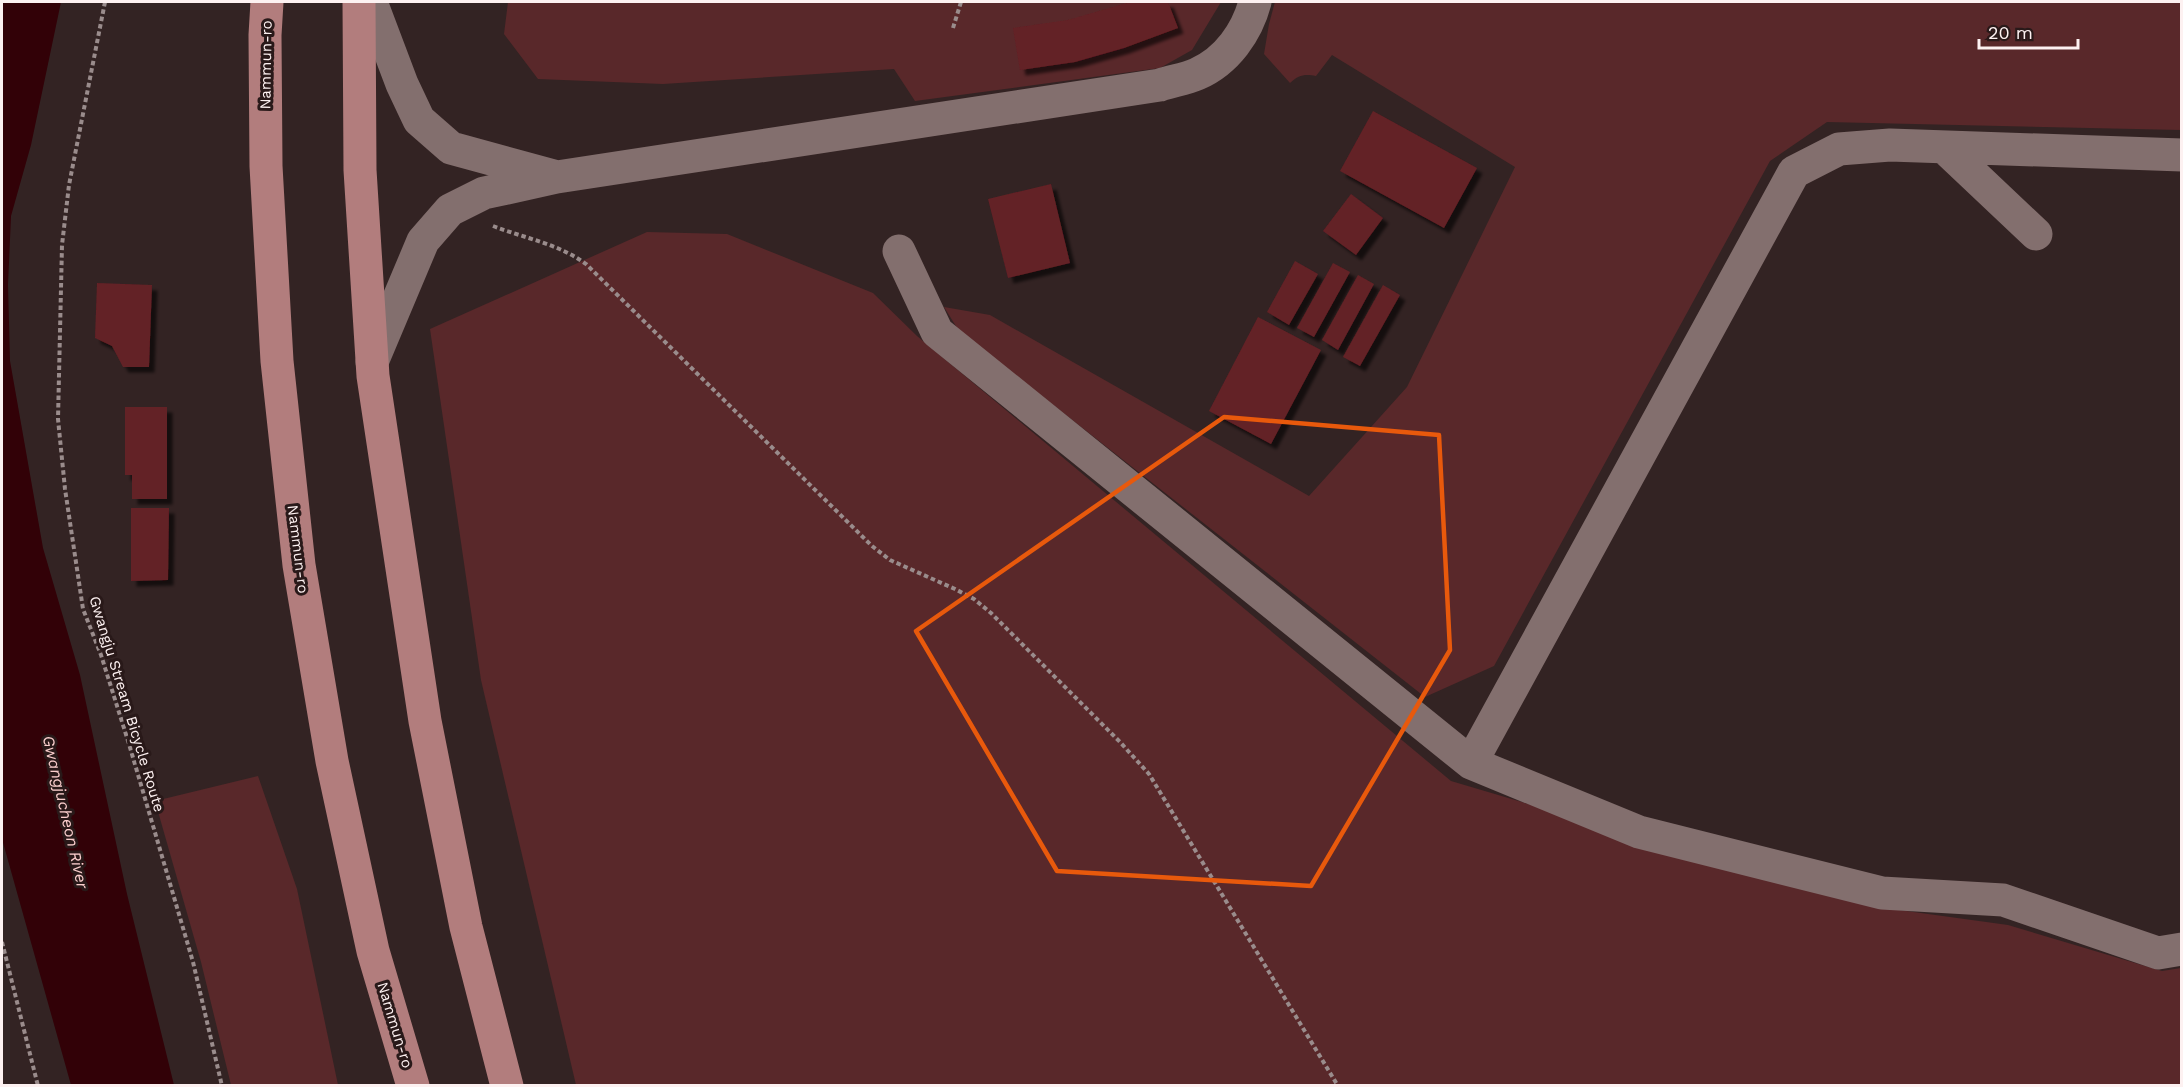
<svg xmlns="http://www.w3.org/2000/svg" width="2183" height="1087" font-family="'Work Sans',sans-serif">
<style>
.green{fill:#59282a}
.water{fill:#320107}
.building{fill:#642025;filter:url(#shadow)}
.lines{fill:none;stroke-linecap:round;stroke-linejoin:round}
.path{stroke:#9a8c8c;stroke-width:4;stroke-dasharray:4.5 3;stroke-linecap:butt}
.minor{stroke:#836f6e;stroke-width:33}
.major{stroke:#b27d7d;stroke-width:33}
.marked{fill:none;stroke:#e8590c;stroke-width:4.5;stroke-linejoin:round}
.labels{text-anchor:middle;stroke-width:6;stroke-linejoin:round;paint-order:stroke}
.street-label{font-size:15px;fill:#fdf1f1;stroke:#291919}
.water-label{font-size:16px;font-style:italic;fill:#fbcecd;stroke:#291919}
</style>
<defs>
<filter id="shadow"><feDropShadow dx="5.5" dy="5.5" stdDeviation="1.5" flood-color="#0009"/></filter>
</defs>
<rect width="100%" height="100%" fill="#332323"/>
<!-- green -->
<path class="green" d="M508,2h713l-29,48 -32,18 -245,33 -21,-32 -231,15 -125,-5 -34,-45z
M1275,2h906v128l-354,-8 -57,39 -276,505 -69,31 -466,-366 -15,-24 46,8 319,181 98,-109 108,-220 -183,-112 -16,21c-12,-2 -17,-1 -26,7l-26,-29 5,-30z
M647,232l80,2 146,59 44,43 534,445 419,125 138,19 154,46 19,-3v117h-1605l-95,-405 -51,-351z
M258,776l39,113 41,196h-107l-30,-123 -46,-161z"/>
<!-- water -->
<path class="water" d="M2,2h59l-30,143 -20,71 -3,69 2,76 33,187 37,127 47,219 47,191h-103l-69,-246z"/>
<!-- building -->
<path class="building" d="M1130,2h38l10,26 -54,20 -49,14 -55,8 -7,-42 55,-8z
M1373,111l104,57 -33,60 -104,-57z
M1051,184l19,79 -62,15 -20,-79z
M1351,194l32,24 -27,37 -33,-24z
M1295,261l23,13 -29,51 -22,-13z
M1333,263l17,9 -36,65 -17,-9z
M1358,275l16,9 -36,66 -16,-10z
M97,283l55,2 -3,82h-26l-11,-21 -17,-8z
M1383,285l17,10 -40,71 -17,-9z
M1258,317l63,33 -50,94 -62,-33z
M125,407h42v92h-35v-24h-7z
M131,508h38l-1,72 -37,1z"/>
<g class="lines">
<!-- path -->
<path class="path" d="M105,2l-36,183 -7,60 -4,174 7,70 18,120 18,46 28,89 64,218 29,124
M953,28l8,-26
M493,226c31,12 66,18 93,38l286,282 18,14 65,29 19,10 17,14 129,129 29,32 189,312
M2,942l36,144"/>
<!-- minor -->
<path class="minor" d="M371,2l31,82 17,36 32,28 106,29 -73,16 -34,17 -27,31 -51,121
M1945,148l91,86
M557,177l603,-92c12,-4 26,-6 37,-11 30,-13 50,-42 58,-72
M899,251l38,81 534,431 168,69 243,61 121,7 155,53 24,-4
M1471,763l323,-591 45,-23 51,-4 292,10"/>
<!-- major -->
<path class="major" d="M267,2l-2,33 1,131 11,195 22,204 33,196 41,190 40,135
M359,2l1,168 13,206 52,345 41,206 41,159"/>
</g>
<!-- marked area -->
<path class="marked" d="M1224,417l215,18 11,215 -139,236 -254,-15 -141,-240z"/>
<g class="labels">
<!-- street labels -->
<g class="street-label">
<text transform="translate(266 65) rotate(-89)" y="5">Nammun-ro</text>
<text transform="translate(298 549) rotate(83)" y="5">Nammun-ro</text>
<text transform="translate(127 704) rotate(73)" y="5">Gwangju Stream Bicycle Route</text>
<text transform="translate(395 1025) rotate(73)" y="5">Nammun-ro</text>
</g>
<!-- water labels -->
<g class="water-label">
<text transform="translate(66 812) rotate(77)" y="6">Gwangjucheon River</text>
</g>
</g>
<!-- border -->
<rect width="2183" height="1087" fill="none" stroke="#fdf1f1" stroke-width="6"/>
<!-- scale -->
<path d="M1979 39v9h99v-9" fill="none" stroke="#fdf1f1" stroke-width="3"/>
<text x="1988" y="39" font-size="18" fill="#fdf1f1" stroke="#291919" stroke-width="4.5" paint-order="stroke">20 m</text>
</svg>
